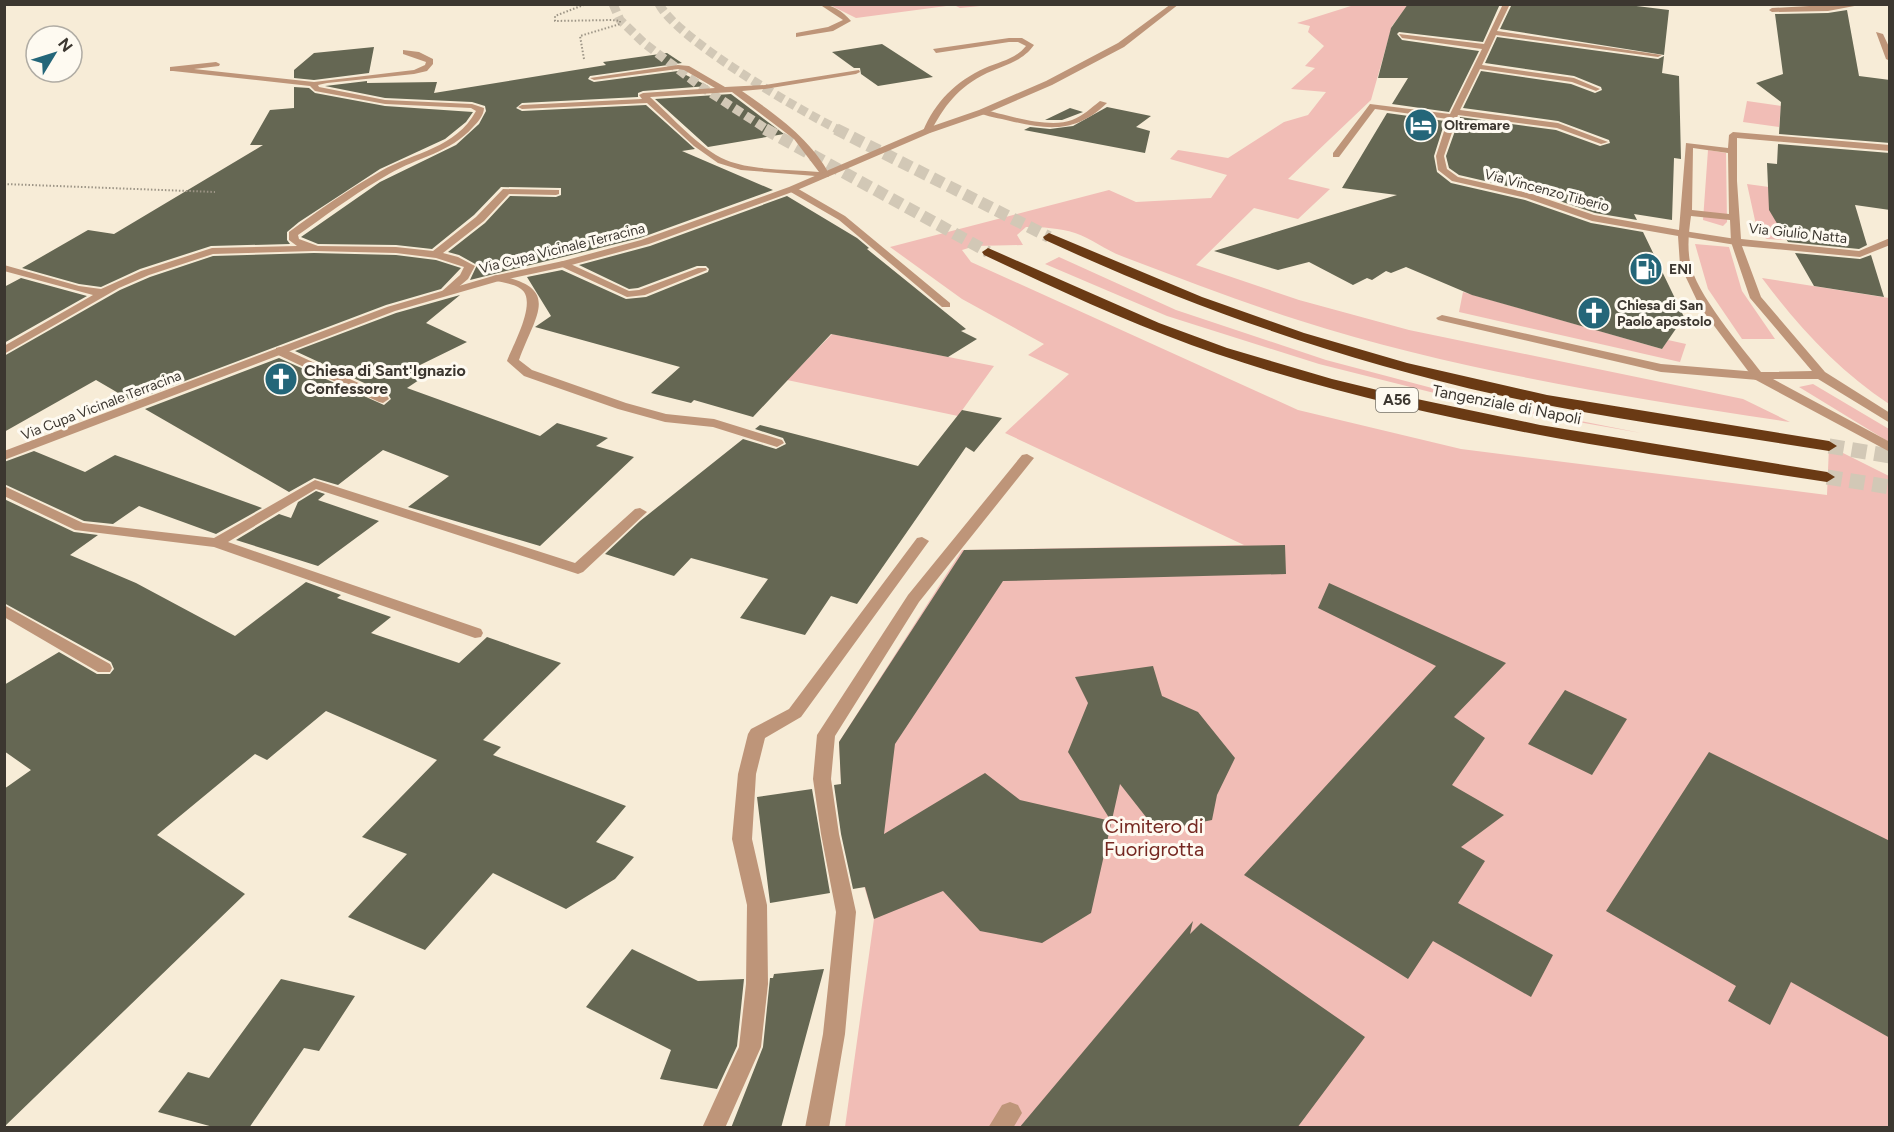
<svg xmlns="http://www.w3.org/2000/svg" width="1894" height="1132" font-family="Figtree,sans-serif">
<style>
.green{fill:#f1bdb6}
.building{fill:#656753}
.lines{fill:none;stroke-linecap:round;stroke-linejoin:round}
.highway-tunnel-far2{stroke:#d2c8b6;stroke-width:9;stroke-dasharray:9 4.5;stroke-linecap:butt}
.highway-tunnel-far1{stroke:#d2c8b6;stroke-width:12;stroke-dasharray:12 6;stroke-linecap:butt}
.highway-tunnel{stroke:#d2c8b6;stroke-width:15;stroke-dasharray:15 8;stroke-linecap:butt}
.path{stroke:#9d9586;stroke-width:2;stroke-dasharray:1.5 2;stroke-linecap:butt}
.lane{fill:#be9579;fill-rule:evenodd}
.street{fill:#be9579;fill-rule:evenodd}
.highway{fill:#6a3a14;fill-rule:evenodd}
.labels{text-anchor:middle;stroke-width:6;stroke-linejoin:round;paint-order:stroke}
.far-poi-label{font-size:14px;font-weight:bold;fill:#3c3730;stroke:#fefaf1;text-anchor:start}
.far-street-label{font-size:14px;fill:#3c3730;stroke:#fefaf1}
.shield{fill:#fefaf1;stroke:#76726a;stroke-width:1.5}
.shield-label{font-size:15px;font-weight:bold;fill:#3c3730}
.poi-label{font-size:16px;font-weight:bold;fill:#3c3730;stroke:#fefaf1;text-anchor:start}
.street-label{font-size:16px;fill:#3c3730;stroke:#fefaf1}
.near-park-label{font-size:20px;fill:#752821;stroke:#fefaf1}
</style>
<rect width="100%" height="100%" fill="#f7ecd7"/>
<!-- green -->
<path class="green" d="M830,5h160l-30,3 -6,-3 -98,13z
M1354,5h54l-16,21 -21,74 -83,79 42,10 -32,30 -44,-11 -58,57 103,35 110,30 334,69 47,23c-165,-25 -332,-51 -492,-102 -59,-19 -116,-41 -174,-63 -17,-6 -32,-18 -49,-24 -15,-5 -33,-6 -49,-6l-9,8 6,10 -48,1 -13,4 9,12 327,148 163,39 366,46 2,-49 60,30v651h-1044l29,-208 -31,-102 -4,-75 123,-192 282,-5 -239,-112 64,-59 -41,-19 16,-11 -82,-45 -72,-52 219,-57 27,12 75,-4 16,-23 -57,-16 8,-9 50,8 56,-36 24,-7 18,-23 -35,-3 24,-21 -10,-2 19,-20 -16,-14 2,-6 -13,-3z
M1747,101l34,5 -2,21 -36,-5z
M1708,150l18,3 1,69 -4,4 -20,-6z
M1747,184l22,3 36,54 -38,-2 -9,-5z
M1695,244l34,3 13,44 33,48h-33l-34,-50z
M1059,257l117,53 150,50 159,42 156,31 -155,-27 -167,-42 -152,-48 -122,-52z
M1762,278l127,20v106c-50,-33 -91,-78 -127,-126z
M1463,292l199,57 6,-9 18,4 -6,18 -221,-50z
M832,334l162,32 -36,50 -171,-36z
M1813,384l76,45v13l-90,-55z"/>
<!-- building -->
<path class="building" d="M1408,4h92l-17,38 -84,-10 -2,2 5,6 77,11 -30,61 -57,-8 16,-26h-30l13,-50z
M1512,4h108l49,6 -5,45 -164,-26z
M1847,10l12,66 31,4v63l-111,-9 2,-32 -25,-19 27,-9 -8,-60 53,-1z
M1497,37l161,22 6,-3 -2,17 17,3 2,83 -7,-1 -2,62 -38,-6 3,6 -42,-7 -62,-21 -74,-17 -10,-7 -3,-12 14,-39 96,13 44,16 10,-3 -1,-3 -51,-19 -95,-13 18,-37 90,13 24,9 7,-3 -1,-3 -27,-11 -89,-13z
M882,44l51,33 -55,9 -17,-12 -1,-6h-6l-22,-16z
M374,47l-5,26 -55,7 -20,-2v-8l20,-17z
M667,53l15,10 -92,13 -2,3 6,3 84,-11 30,15 -65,5 -5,2v4l-116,6 -6,5 6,3 124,-6 49,44 -13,2 91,39 -133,48 -170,42 7,-15 -18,-10 -11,-3 37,-29 25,-27 46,1 5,-2v-7l-60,-1 -27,28 -42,34 -36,-4 -78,-1 -17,-7 79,-55 76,-37 23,-21 7,-13 -1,-5 -13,-4 -87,-4 -60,-12 42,-5v2l70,-1 -3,11 172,-28 -3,-3z
M294,87l15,1 6,5 70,13 88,6 -7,10 -21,17 -65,30 -81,53 -12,10v8l3,4 -79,2 -71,23 -39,18 -22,-3 -57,-16 66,-38 26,4 149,-89h-13l20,-35 24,-2z
M731,94l53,40 -76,13 -53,-48z
M1107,107l44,9 -15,11 14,4 -5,22 -121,-23 6,-3 20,2 23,-3z
M1070,108l13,4 -21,8h-17z
M1387,113l58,8 -11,35 3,16 14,11 74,17 66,23 52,9 41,85 -22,32 -190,-54 -66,-28 -15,6 -5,-2 -14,9 -5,-2 -14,7 -44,-23 -31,8 -64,-19 183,-56 -55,-7z
M1778,144l112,9v57l-35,-5 12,40 -8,4 -71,-7 -19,-32 -2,-47 10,1z
M787,196l70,42 12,10 -2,1 99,80 -5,2 16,8 -29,18 -117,-23 -78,83 -59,-17 -3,3 -40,-10 29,-26 -145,-40 16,-11 -24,-39 35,-7 64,29 20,-2 62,-25 1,-3 -3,-3h-9l-59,22 -9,1 -50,-24 71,-19z
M314,253l82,2 40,5 25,8 -20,21 -55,16 -254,96 -36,-21 -92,52v-76l116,-66 30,-13 63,-21z
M1795,253l65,6 11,-4 13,42 -70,-11z
M21,278l66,18 -83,47v-56z
M460,295l-34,28 41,19 -51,25 18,3 -27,18 133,48 17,-13 51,15 -12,8 38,11 -94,89 -132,-39 41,-31 -66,-26 -45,35 -24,-7 -25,14 -144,-83 134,-51 105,47 7,-6 -3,-5 -93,-43 101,-38z
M962,410l40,8 -28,34 -8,-5 -109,157 -26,-8 -26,39 -65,-17 28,-39 -77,-21 -17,18 -69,-22 35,-33 103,-82 33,10 10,-5 -3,-6 -28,-9 5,-4 158,41z
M34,451l51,21 30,-17 147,53 -46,26 -77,-28 -26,18 -29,-3 -80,-37v-22z
M316,491l9,3 -7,6 61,21 -61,45 -82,-26 43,-26 12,4 7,-16z
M4,499l70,33 24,3 -28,20 66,28 99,53 71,-54 35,13 -4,3 54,19 -20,16 88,30 28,-26 74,26 -78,77 18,7 -8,8 133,51 -30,36 38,15 -19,22 -49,30 -73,-36 -68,77 -77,-33 59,-63 -45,-17 75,-77 -111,-49 -59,49 -12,-6 -98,81 88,59 -241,233v-338l27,-19 -27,-19v-66l55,-33 38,22h13l4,-5 -3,-7 -107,-59z
M1285,545l1,29 -283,7 -108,163 -11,90 101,-61 35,27 91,21 -43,-69 20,-49 -13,-26 78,-11 9,30 36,16 37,46 -18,37 -5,25 -55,11 -37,-47 -29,129 -49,30 -62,-12 -37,-40 -69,28 -9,-32 -12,2 -12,-55 -7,-49 7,-1 -2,-42 125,-192z
M1329,583l177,80 -52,54 31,21 -33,47 52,30 -43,32 24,14 -27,42 95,52 -22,42 -98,-56 -25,38 -164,-104 192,-209 -118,-58z
M1565,690l62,29 -35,56 -64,-31z
M1709,752l181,89v197l-99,-56 -21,43 -42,-24 8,-15 -130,-75z
M812,789l18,104 -60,10 -13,-106z
M1193,921l-3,13 11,-11 164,114 -68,91h-278z
M632,949l66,32 46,-2 -7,67 -20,43 -57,-10 11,-29 -85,-43z
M824,969l-43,159h-50l32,-81 7,-69h3l1,-4z
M281,979l74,17 -36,55 -15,-3 -55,80h-32l-59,-16 30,-40 21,6z"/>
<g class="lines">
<!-- highway-tunnel-far2 -->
<path class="highway-tunnel-far2" d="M613,4l7,16 24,23 56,43 68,44
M659,4c19,36 140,106 180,126"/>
<!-- highway-tunnel-far1 -->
<path class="highway-tunnel-far1" d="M765,129l223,123
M836,129l213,108"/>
<!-- highway-tunnel -->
<path class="highway-tunnel" d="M1829,446l61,10
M1827,477l63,10"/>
<!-- path -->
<path class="path" d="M584,59l-4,-23 40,-12v-3l-8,-1 -57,1v-5l31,-12
M4,184l211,8"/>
<!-- lane -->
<path class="lane" d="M819,4c12,0 24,7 32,17l-18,10 -37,6v-4l32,-6 15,-7z
M1009,38h13l12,7c-12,17 -30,20 -47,28 -29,14 -43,33 -57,60h-6l-1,-2c12,-29 33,-50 62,-63 14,-6 31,-9 41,-22l-8,-4h-9l-73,11 -3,-4z
M403,50l16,2 14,7v5l-6,7 -13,3 -87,9 -9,2 1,2 66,13 87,4 12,4c0,7 -6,14 -11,19 -23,26 -55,30 -84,47 -28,16 -55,35 -81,54l-10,7 1,4 19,7 78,1 37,4 43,-34 27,-28 56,1v4l-3,1 -47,-1 -25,27 -41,32 15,4 17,9 -7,13 -19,16h-8l-1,-2 20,-18 4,-8 -28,-9 -40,-5 -82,-2 -101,3 -64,21 -30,13 -115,66v-8l89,-51 -89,-24v-6l75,21 22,3 40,-18 71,-23 85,-2 -8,-6v-8c30,-22 60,-43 92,-61 34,-19 75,-23 95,-60l-5,-3 -86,-4 -70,-13 -5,-5 -137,-15h-3v-4l46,-5 4,2 -1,2 -25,3 120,13 100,-12 11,-5 1,-3 -23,-8z
M678,65l11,1 36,21 40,-2 94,-15 1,2 -4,2 -91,15 -23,2c34,24 67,46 88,84l-2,2 -87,-7 -23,-7 -24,-17 -47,-43 -125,6 -4,-2 4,-2 120,-6 -3,-4 4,-2 72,-5 -31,-18 -6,-1 -84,11 -4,-2zM732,92l62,47 25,33c-30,-3 -66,-1 -93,-12 -26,-11 -55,-44 -76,-63z
M1100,101l7,2c-31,30 -58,27 -97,18 -10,-3 -24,-4 -32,-9l4,-3c24,6 67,20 90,11 11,-4 19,-12 28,-19z
M789,187h6l50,29 105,87v4h-8l-103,-87 -50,-29z
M1684,231l52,8 5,3 -5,3 -56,-9v-4z
M564,261l65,30 10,-1 59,-22h8l1,2 -62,25 -18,2 -67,-31v-4z
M497,275c66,13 38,40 22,85l13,10 94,33 40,11 48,5 68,21 2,3 -7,4 -64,-20 -48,-5 -47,-13 -94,-33 -17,-15c6,-16 31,-60 14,-72 -8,-6 -18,-6 -28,-9v-4z
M1442,315l219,49 97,8 6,4 -6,4 -97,-8 -223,-52 -2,-2z
M280,347l107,49 2,3 -6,4 -4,-1 -103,-48v-6z
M1027,454l7,4 -115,144 -84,134 -4,43 8,55 17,78 -11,122 -16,94h-24l18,-94 13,-122 -15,-78 -8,-55 4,-44 91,-140 114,-140z
M315,480l260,83 60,-54 5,-1 7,4 -64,60 -5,2 -262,-85 -88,53 253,87 2,4 -2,4 -6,1 -261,-91 -139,-17 -71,-34v-10l79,37 131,15z
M922,537l7,4 -128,176 -36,21 -9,36 -4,65 15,66 1,79 -7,63 -36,81h-23l37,-81 7,-63 1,-79 -15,-66 6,-65 10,-40 3,-5 38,-20 128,-171z
M4,605l106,59 2,4 -2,4h-12l-94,-55z
M1010,1102l8,3 4,8 -9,15h-25l14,-23z"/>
<!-- street -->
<path class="street" d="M1171,4h8l-55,43 -72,38 -67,29 -55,19 -135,58 -146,53 -85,23 -65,14 -104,30 -391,149v-9l383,-144 106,-31 70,-15 78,-21 148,-53 135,-58 55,-19 67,-29 72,-38z
M1503,4h7l-13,27 165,24 -4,2 -162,-22 -14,30 92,13 26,11 -4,2 -24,-9 -92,-13 -20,41 98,13 50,19 -7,2 -44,-16 -99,-13 -14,41 3,13 11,8 74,17 62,21 85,15 7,-87 42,5 1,-13 4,-3 157,13v6l-153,-13v43l4,58 118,12 31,-13v7l-30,12 -118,-11 19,51 64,75 65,41v10l-72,-44h-45l117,63v10l-136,-73 -54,-72 -20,-42 -2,-29 -86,-15 -66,-23 -74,-17 -14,-11 -2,-14 12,-37 -73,-10 -36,48h-6v-4l37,-49 80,10 32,-65 -80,-11 -3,-4 85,10zM1693,148l35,5 1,61 -37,-4zM1691,216l39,4 1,22 19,56 62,73 -51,1c-19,-25 -66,-79 -71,-110 -3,-16 -1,-31 1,-46z
M1845,4h20l-37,7 -56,1 -3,-2 3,-2z
M1876,32l7,2 7,15v12l-4,-2z"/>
<!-- highway -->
<path class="highway" d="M1049,233l153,64 102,36 103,30 140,32 282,46 8,5 -8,5c-110,-18 -222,-32 -331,-56 -156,-35 -308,-88 -453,-155l-2,-3z
M988,248l171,75 68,25 105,31 66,16 142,30 287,47 8,5 -8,5c-205,-32 -413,-61 -610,-128 -80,-27 -157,-63 -233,-99l-2,-3z"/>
</g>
<!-- icons -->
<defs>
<g id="hotel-disc" transform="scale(1.725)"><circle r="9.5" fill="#246679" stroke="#fefaf1"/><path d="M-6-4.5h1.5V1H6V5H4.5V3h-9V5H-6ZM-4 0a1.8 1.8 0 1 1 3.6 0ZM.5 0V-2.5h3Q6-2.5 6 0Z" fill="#fff"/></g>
<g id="fuel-disc" transform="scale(1.725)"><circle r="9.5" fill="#246679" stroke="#fefaf1"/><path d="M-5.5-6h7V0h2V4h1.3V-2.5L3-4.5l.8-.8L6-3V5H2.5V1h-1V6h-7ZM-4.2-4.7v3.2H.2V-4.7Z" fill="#fff"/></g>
<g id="church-disc" transform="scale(1.725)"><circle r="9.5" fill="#246679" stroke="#fefaf1"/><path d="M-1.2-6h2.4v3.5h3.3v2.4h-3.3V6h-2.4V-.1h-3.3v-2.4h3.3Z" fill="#fff"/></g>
</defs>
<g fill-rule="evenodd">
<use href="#hotel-disc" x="1421" y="125"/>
<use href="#fuel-disc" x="1646" y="269"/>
<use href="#church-disc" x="1594" y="313"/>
<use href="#church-disc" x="281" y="379"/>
</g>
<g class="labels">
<!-- far-poi labels -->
<g class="far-poi-label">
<text x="1444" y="130">Oltremare</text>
<text x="1669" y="274">ENI</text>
<text x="1617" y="310">Chiesa di San<tspan x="1617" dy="16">Paolo apostolo</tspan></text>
</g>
<!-- far-street labels -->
<g class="far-street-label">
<text transform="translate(1547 190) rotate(15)" y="5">Via Vincenzo Tiberio</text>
<text transform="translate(1798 233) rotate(6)" y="5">Via Giulio Natta</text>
<text transform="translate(562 248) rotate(-14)" y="5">Via Cupa Vicinale Terracina</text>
<text transform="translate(101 405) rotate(-21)" y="5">Via Cupa Vicinale Terracina</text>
</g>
<!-- shield labels -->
<rect class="shield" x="1376" y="388" width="42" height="24" rx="4.5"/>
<g class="shield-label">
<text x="1397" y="405">A56</text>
</g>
<!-- poi labels -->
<g class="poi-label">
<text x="304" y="376">Chiesa di Sant'Ignazio<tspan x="304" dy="18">Confessore</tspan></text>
</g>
<!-- street labels -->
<g class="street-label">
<text transform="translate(1507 404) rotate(11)" y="6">Tangenziale di Napoli</text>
</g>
<!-- near-park labels -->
<g class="near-park-label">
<text x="1154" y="833">Cimitero di<tspan x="1154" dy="23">Fuorigrotta</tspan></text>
</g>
</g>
<!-- border -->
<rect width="1894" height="1132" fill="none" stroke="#3c3730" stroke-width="12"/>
<!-- north arrow -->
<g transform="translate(54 54) rotate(52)"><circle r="28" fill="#fefaf1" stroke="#b0aca4" stroke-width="1.5"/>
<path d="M0-4.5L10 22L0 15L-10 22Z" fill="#246679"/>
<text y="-9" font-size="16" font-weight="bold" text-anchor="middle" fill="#3c3730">N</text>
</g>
</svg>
